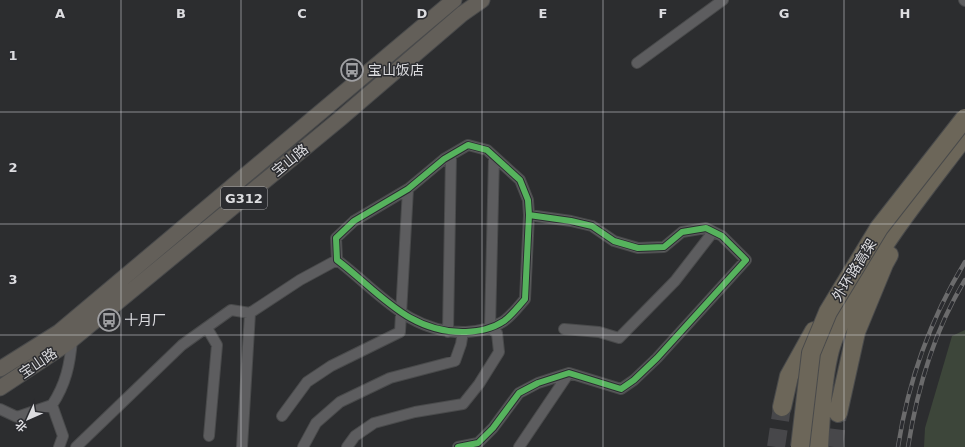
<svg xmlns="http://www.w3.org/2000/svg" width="965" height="447" font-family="'DejaVu Sans','Noto Sans SC',sans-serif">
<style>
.green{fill:#3d463a}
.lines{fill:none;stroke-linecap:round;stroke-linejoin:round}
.highway-tunnel{stroke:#47474a;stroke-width:18;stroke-dasharray:18 9;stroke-linecap:butt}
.street-casing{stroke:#494a4b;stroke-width:12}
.primary-casing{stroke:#494a4b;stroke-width:17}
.highway-casing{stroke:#494a4b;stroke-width:20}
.street{stroke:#5d5d5f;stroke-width:10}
.primary{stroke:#635f59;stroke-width:15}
.highway{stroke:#6c6659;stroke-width:18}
.rail-casing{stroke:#6b6b6c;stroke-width:4.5}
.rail{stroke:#2b2c30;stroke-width:3;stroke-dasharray:9;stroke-linecap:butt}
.highway-bridge-casing{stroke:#494a4b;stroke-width:20;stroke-linecap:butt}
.highway-bridge{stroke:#6c6659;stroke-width:18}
.cycleway-casing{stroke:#2b2c30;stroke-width:8}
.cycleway{stroke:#56b35d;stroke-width:6}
.grid{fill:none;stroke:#dddde0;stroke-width:1;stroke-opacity:0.55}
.labels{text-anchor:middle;stroke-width:3;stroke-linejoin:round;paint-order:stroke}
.shield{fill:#2b2c30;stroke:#a8a8ab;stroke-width:1}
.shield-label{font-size:13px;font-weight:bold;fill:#dddde0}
.poi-label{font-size:14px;fill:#dddde0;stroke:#2b2c30;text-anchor:start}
.street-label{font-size:14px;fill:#dddde0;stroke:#2b2c30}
.grid-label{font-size:13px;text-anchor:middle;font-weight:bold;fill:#dddde0;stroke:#2b2c30;stroke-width:3;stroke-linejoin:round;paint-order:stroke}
</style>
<rect width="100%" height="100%" fill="#2c2d2f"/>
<!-- green -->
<path class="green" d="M965,330v117h-41l1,-19 27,-92z"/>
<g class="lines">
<!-- highway-tunnel -->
<path class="highway-tunnel" d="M776,447l6,-40
M834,447l4,-34"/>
<!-- street casing -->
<g class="street-casing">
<path id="street" d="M964,0l1,1
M637,63l86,-63
M468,145l19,5 33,30 8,20 1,15 -4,84c-6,7 -13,16 -21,22 -12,8 -24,10 -38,11 -57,2 -88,-41 -129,-72l-1,-22 18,-17 54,-32 36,-30z
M207,328l10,17 -8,91
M564,329l35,3 20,6 56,-57 38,-49
M448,332l3,-177
M52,405c14,-21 18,-41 20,-65
M0,409l17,8 35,-12 11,31 -4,11
M282,416l25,-34 24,-16 69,-34 8,-143
M76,447l106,-102 49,-35 19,3 50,-33 37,-20
M242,447l8,-134
M303,447l13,-24 24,-21 50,-24 65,-17 6,-17 2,-12
M347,447l8,-11 19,-13 41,-11 48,-8 16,-20 20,-32 -2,-19 -7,-5 4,-171
M458,447l20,-4 15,-15 26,-35 19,-10 31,-10 52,16 13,-9 23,-22 89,-98 -24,-24 -16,-8 -24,4 -18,15 -26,1 -24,-7 -22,-15 -21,-5 -42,-6
M519,447l50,-74"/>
</g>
<!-- primary casing -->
<g class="primary-casing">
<path id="primary" d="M0,369l59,-37 395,-332
M0,388l68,-45 273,-225 121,-104 20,-14"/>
</g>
<!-- highway casing -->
<g class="highway-casing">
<path id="highway" d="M782,407l7,-31 25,-45
M838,413l18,-81 28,-68 5,-9
M819,447c2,-31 3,-63 10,-93 4,-19 14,-37 22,-53 31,-60 74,-112 114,-165"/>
</g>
<!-- street -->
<use href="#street" class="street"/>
<!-- primary -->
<use href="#primary" class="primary"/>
<!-- highway -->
<use href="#highway" class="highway"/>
<!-- rail casing -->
<g class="rail-casing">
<path id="rail" d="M898,447c10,-65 33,-129 67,-185
M908,447c9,-57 27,-118 57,-167"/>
</g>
<!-- rail -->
<use href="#rail" class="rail"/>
<!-- highway-bridge casing -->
<g class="highway-bridge-casing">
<path id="highway-bridge" d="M800,447l11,-94 17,-41 51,-84 86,-110"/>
</g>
<!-- highway-bridge -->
<use href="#highway-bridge" class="highway-bridge"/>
<!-- cycleway casing -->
<g class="cycleway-casing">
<path id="cycleway" d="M468,145l19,5 33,30 8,20 1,15 -4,84c-6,7 -13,16 -21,22 -12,8 -24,10 -38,11 -57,2 -88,-41 -129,-72l-1,-22 18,-17 54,-32 36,-30z
M458,447l20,-4 15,-15 26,-35 19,-10 31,-10 52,16 13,-9 23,-22 89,-98 -24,-24 -16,-8 -24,4 -18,15 -26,1 -24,-7 -22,-15 -21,-5 -42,-6"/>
</g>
<!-- cycleway -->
<use href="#cycleway" class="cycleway"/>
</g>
<!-- grid -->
<path class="grid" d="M121,0v447M241,0v447M362,0v447M482,0v447M603,0v447M724,0v447M844,0v447M0,112h965M0,224h965M0,335h965"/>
<!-- icons -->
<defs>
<g id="bus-ring" transform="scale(1.15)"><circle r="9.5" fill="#2b2c30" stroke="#9f9fa2" stroke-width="1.5"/><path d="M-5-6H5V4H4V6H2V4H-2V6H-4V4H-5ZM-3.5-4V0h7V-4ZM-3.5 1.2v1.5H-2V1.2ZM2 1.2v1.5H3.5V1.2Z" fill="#9f9fa2"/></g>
</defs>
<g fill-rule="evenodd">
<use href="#bus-ring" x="352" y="70"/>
<use href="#bus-ring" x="109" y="320"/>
</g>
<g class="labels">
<!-- shield labels -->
<rect class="shield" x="221" y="187" width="46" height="22" rx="3"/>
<g class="shield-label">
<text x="244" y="203">G312</text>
</g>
<!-- poi labels -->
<g class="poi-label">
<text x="368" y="75">宝山饭店</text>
<text x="124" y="325">十月厂</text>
</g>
<!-- street labels -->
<g class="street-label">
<text transform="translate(290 160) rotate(-39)" y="5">宝山路</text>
<text transform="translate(854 270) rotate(-58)" y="5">外环路高架</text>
<text transform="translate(38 363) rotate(-34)" y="5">宝山路</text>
</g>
</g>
<g class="grid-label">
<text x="60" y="18">A</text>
<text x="181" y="18">B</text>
<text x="302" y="18">C</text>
<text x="422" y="18">D</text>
<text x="543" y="18">E</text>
<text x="663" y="18">F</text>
<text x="784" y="18">G</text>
<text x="905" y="18">H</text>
<text x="13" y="60">1</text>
<text x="13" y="172">2</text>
<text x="13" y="284">3</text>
</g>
<!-- north arrow -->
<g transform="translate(28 419) rotate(225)" stroke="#2b2c30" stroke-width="3" paint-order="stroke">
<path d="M0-3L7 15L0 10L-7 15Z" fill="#dddde0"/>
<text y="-6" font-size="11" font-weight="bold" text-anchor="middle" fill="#dddde0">北</text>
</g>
</svg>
